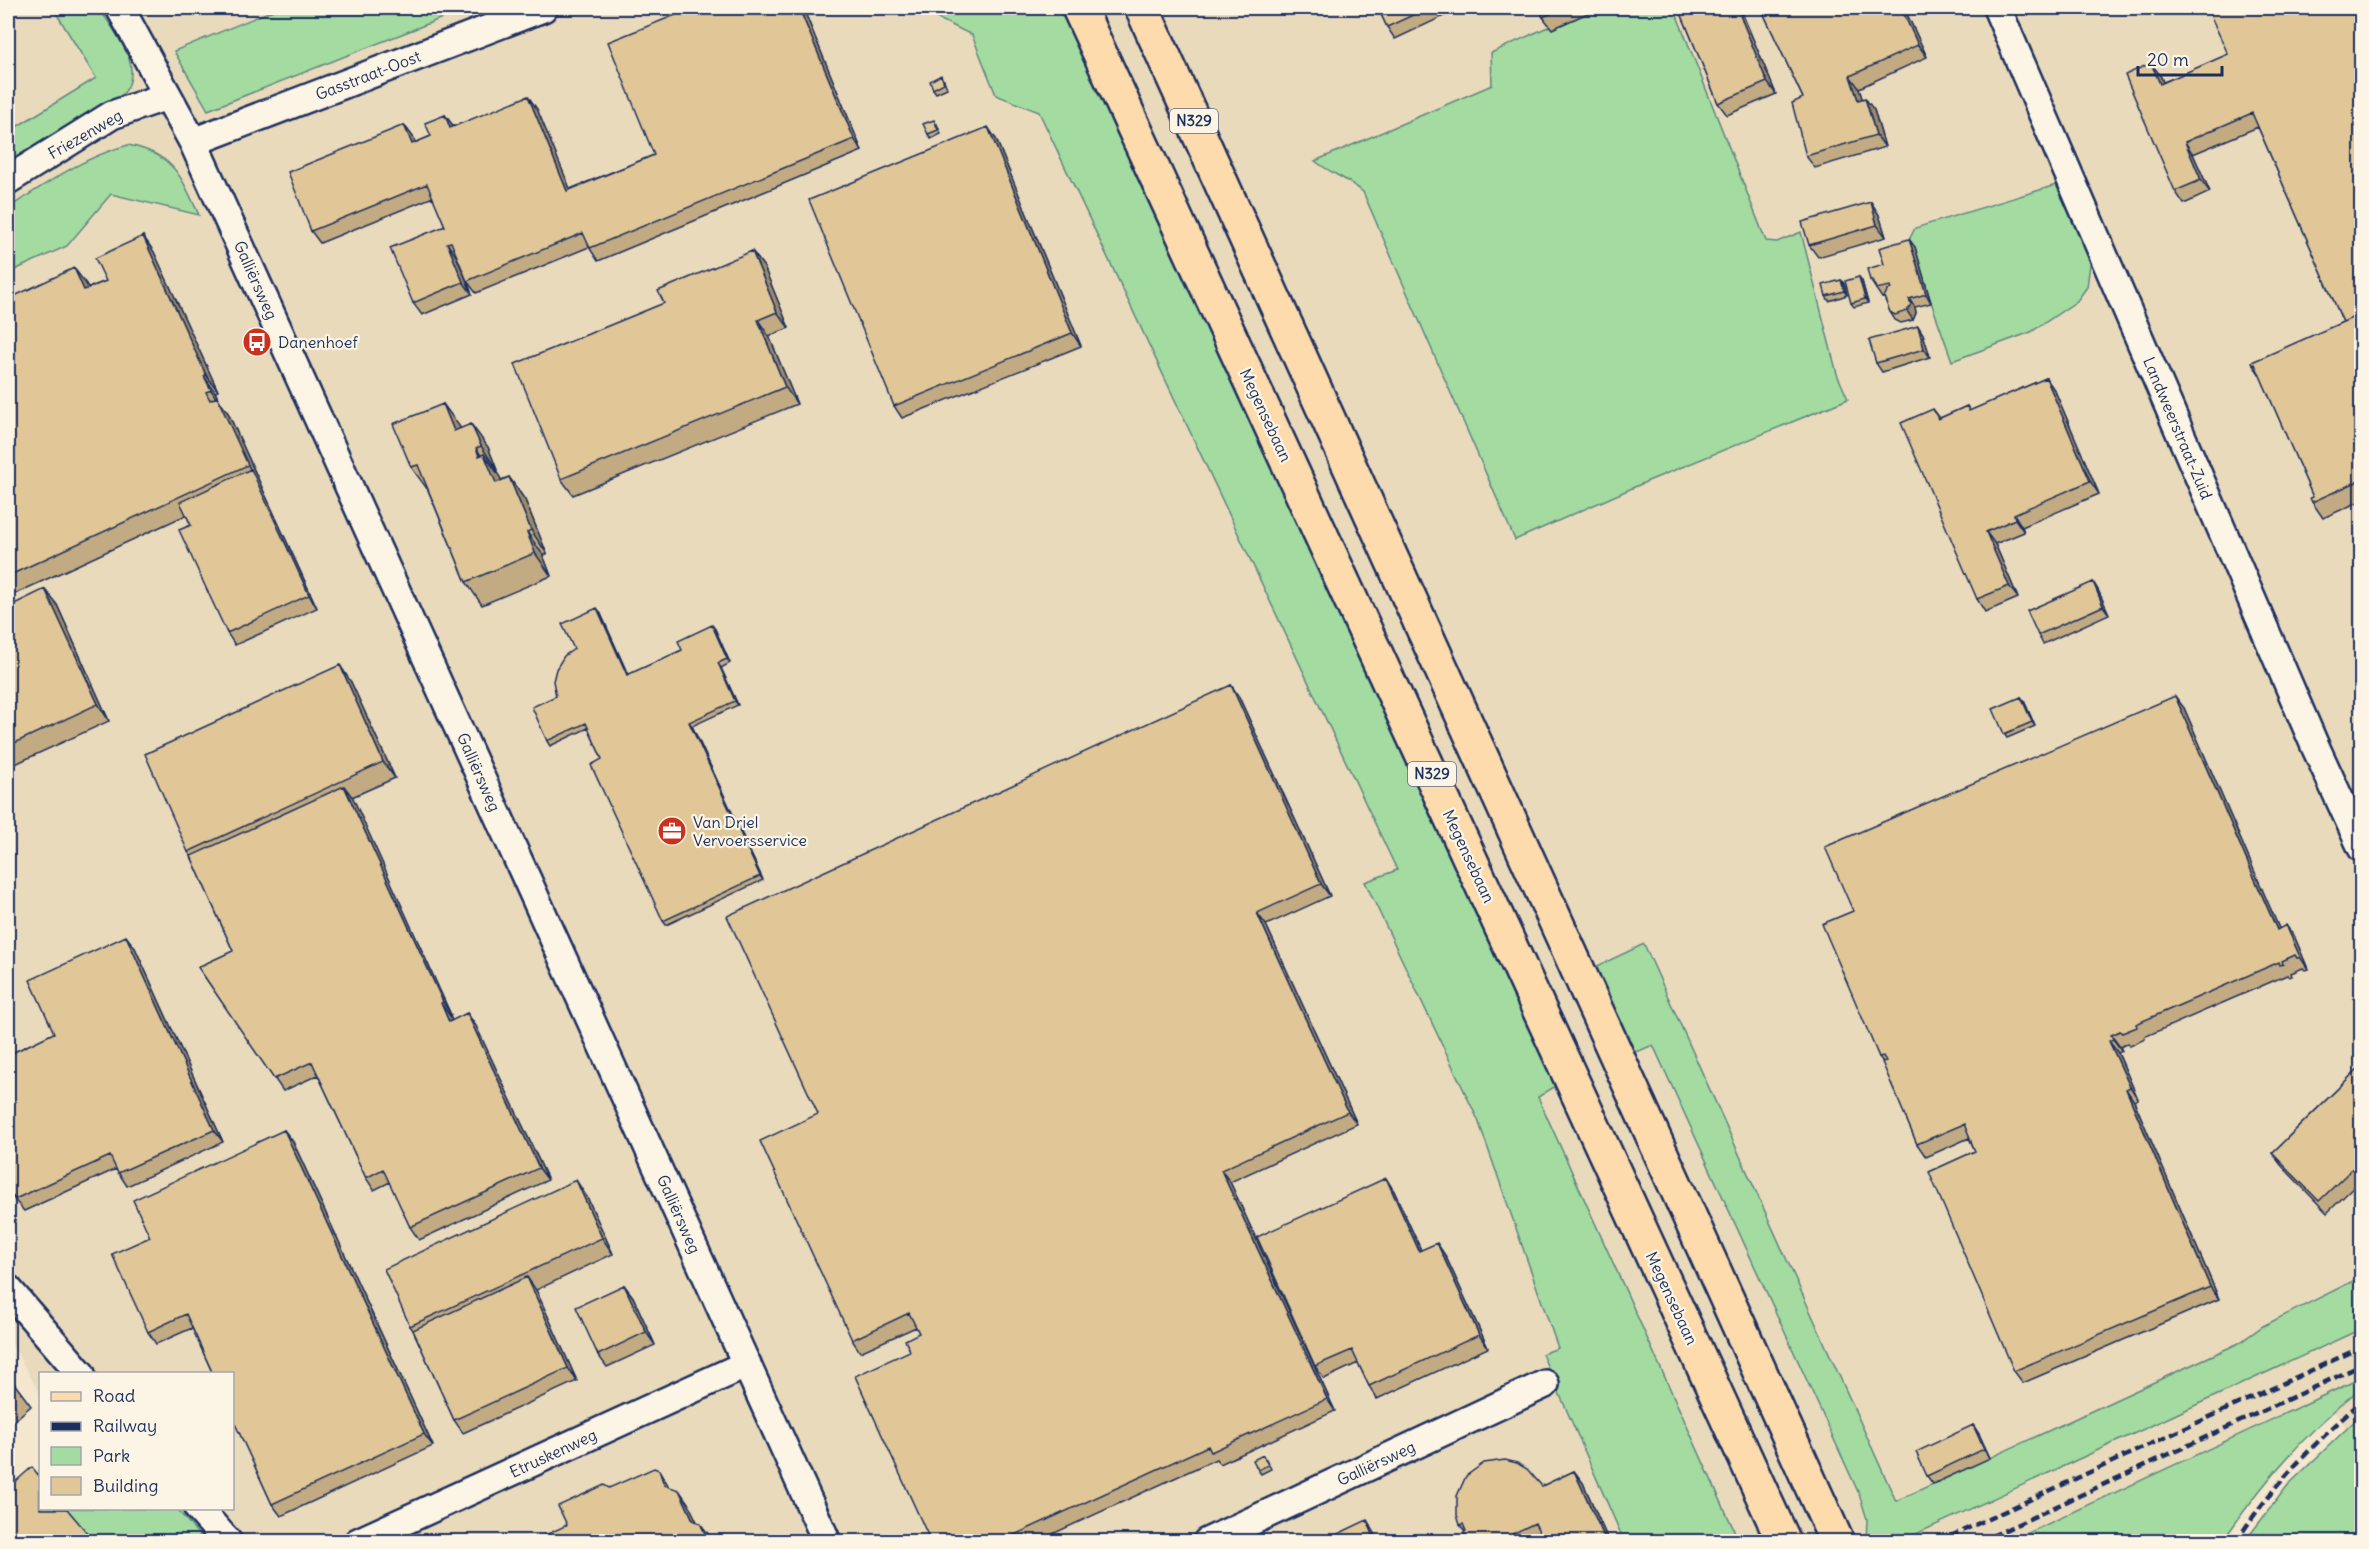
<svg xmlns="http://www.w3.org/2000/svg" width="2369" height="1549" font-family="Delius,sans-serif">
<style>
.built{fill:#eadabc}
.green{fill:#a3dba0;stroke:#5f857f;stroke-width:1.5}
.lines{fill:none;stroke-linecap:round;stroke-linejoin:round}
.minor-casing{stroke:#1b2f5e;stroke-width:32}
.primary-casing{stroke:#1b2f5e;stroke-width:38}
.minor{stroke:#fcf5e5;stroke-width:27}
.primary{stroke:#fedbac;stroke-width:33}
.rail{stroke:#1b2f5e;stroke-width:4.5;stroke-dasharray:9 4.5;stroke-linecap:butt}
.wall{fill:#c2ab82;stroke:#1b2f5e;stroke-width:1.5}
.shaded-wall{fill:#9e8b6a;stroke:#1b2f5e;stroke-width:1.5}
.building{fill:#e1c797;stroke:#1b2f5e;stroke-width:1.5}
.labels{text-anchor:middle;stroke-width:4.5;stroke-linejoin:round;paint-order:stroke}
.shield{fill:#fcf5e5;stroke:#5e6a86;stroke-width:1.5}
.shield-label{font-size:15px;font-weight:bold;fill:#1b2f5e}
.street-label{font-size:16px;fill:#1b2f5e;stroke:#fcf5e5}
.poi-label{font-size:16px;fill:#1b2f5e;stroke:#fcf5e5;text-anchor:start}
</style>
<rect width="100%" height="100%" fill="#f4e7ce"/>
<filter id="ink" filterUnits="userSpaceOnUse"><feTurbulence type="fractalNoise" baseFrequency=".0167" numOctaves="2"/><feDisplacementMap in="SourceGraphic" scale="12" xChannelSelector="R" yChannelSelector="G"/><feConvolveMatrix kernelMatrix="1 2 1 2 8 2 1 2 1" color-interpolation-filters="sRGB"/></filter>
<g filter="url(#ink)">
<!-- built -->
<path class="built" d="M8,8h2353v1303l-494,226 -1,4h-1739l-20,-32 125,-1v-134h-192v20l-32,-57z
M2361,1329v49l-350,163 -110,1z
M2361,1388v27l-15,13 -13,-18z"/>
<!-- green -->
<path class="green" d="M53,8h46c16,25 48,60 23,87l-114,71v-34l88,-54z
M278,8h190l-260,102 -34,-59z
M916,8h146l497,1076 -21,13 201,444h-115l-82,-187 16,-6 -80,-228 -113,-238 32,-12 -358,-758 -43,-17 -24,-60z
M1589,8h85l92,233 11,1 24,-10 36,142 11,25 -200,82 -133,59 -152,-348c-15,-13 -33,-19 -48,-31l177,-76 -1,-32z
M128,145c46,9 53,31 71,70l-88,-21 -44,52 -59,27v-65c38,-24 75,-51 120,-63z
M2056,185l35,72 -4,30 -10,14 -46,31 -79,29 -43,-121 6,-12z
M1644,944l252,557 343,-158 24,-17 98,-49v52l-460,212h-35l1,-22 -8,-25 -206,-449 -14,6h-7l-39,-83z
M2361,1378v10c-55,43 -99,95 -138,153h-212z
M2361,1415v126h-116l43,-56z
M22,1495l18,13 137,1 27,32h-140z"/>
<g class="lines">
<!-- minor casing -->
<g class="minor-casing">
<path id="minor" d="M120,8l73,134 634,1400
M1997,8l318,738 47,102
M193,142l350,-134
M8,180l104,-65 55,-19
M8,1289l73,85
M198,1508l30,34
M358,1542l389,-178
M1207,1542l338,-158"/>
</g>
<!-- primary casing -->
<g class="primary-casing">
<path id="primary" d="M1079,8l705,1534
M1142,8l695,1534"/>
</g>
<!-- minor -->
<use href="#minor" class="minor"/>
<!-- primary -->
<use href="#primary" class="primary"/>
<!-- rail -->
<path class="rail" d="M1938,1542l424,-195
M1979,1542l383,-177
M2236,1542c34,-54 78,-99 126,-141"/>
</g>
<!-- wall -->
<path class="wall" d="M693,8h110l59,143 -264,110 -9,-14 -113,46 -9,-12 -10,-26 15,39 -50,21 -9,-12 32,-77 -12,-29 -113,46 -9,-12 93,-106 9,12 2,6 16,-7 14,-21 9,12 83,-18 33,80 84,-34z
M1378,8h59l5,9 -47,22 -8,-12z
M1438,8h25l-19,8z
M1539,8h60l-47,21 -9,-12z
M1679,8h61l36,86 -49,21 -9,-12z
M1761,8h143l23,49 -68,31 3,11 12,11 11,37 -70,21 -9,-12 -3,-58z
M2361,8v493l-38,17 -11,-16 1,-5 -53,-122 -7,-10 90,-43 -85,-195 -65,27 17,38 -26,12 -9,-13 -15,-116 3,7z
M944,80l3,8 -11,5 -3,-4z
M937,124l4,10 -10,5 -3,-5z
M996,139l85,207 -179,72 -8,-12z
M1871,202l8,13 7,22 -68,20 -9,-12z
M143,236l11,16 64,139 -3,1 5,10 8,11 89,195 -82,37 -8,-12 -36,-108 -5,-10 -178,82v-298l78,-15 2,4 18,-7z
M1915,247l16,56 -16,4 1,6 -3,7 -12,3 -6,-3 -5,-8 -6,-15 -2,1 -12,-18 14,-16z
M752,251l12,16 25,61 -20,8 28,68 -224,91 -12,-16 103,-176z
M1859,277l3,4 6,22 -14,4 -3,-4z
M1841,280l3,4 3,11 -18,6 -3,-5z
M1918,326l5,8 7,23 -48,15 -6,-9z
M2046,378l9,13 44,103 -77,33 2,5 -29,12 23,54 -33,14 -8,-13 -44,-190 7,9 27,-12 3,5z
M443,404l17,25 28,18 9,23h-2l6,10 8,-3 16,23 22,54 -4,1 8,21 -69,29 -16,-23 -38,-92 -17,-23z
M2093,582l5,8 11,24 -66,30 -5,-9z
M57,605l52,116 -96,44 -5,-7v-151z
M600,612l28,63 54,-25 33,-21 15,34 -9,5 17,37 -46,21 71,154 -97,45 -3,-4 -61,-162 -14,-31 -38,18 -3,-5 9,-45 18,-47z
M351,682l44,96 -43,19 99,218 -1,1 2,5 15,-8 9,13 72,154 -129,60 -9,-13 -20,-45 -16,8 -8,-12 -48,-103 -35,16 -85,-124 35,-16 -42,-95 -3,-4z
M1231,685l8,12 91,199 -64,29 91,199 -127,58 105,229 -115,53 -4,-5 -181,83h-104l-21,-191 9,-18 -3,-6 -56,25 -8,-12 -34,-226z
M2021,697l3,4 11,25 -28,12 -3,-4z
M2184,708l95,221 16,9 13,31 -3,1 -2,-2 -12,5 1,3 -3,1 -2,-2 -143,62 1,2 -15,7 -2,-3 -8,4 2,4 -4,2 20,46 -4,2 85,198 -196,84 -9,-12 -39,-220 -6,-13 -43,19 -9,-13 -34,-82 -4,-5 -26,-146z
M135,948l88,194 -96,44 -11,-17 -92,42 -16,-19v-137l46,-22z
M2361,1066v114l-34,33 -46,-48 -9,-12z
M284,1130l9,12 140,304 -152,70 -9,-12 -80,-176 -36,16 -8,-12 2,-95z
M1394,1191l27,59 24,5 43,93 -111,51 -8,-13 -11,-23 -34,16 -9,-13z
M587,1197l26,57 -77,36 41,91 -114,52 -9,-13 -41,-90 -3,-4z
M624,1285l9,12 22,48 -48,22 -9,-12z
M8,1375l23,31 -23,20z
M1973,1425l6,9 11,24 -57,26 -6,-8z
M1266,1459l5,10 -10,5 -3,-4z
M1574,1471l9,12 26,59h-65l-3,-5 -10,5h-63l-3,-10 -5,-7z"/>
<!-- shaded-wall -->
<path class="shaded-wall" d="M799,8h4l59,143 -8,-12z
M1435,8h2l5,9z
M1737,8h3l36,86 -9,-12z
M1901,8h3l23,49 -9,-12z
M2151,63l9,12 9,21 -9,-12z
M1850,76l9,12 7,24 -8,-12z
M528,96l9,13 39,94 -9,-12z
M1865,98l9,12 11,37 -9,-12z
M445,115l9,12 -4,1z
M404,125l9,12 8,19 -9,-12z
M988,127l8,12 85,207 -9,-13z
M2185,142l8,12 17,38 -9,-12z
M1871,202l8,13 7,22 -9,-12z
M143,236l11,16 64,139 -12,-16z
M1909,239l6,8 16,56 -5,-9z
M447,243l9,13 16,38 -9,-12z
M752,251l12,16 25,61 -12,-16z
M74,268l12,16 10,22 -12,-16z
M1859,277l3,4 6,22 -3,-4z
M1841,280l3,4 3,11 -3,-4z
M1909,299l6,8 1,6 -3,7 -6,-9z
M758,320l11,16 28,68 -12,-17z
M1918,326l5,8 7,23 -6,-8z
M204,376l11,16 5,10 8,11 89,195 -8,-13 -91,-194 -7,-11z
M2046,378l9,13 44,103 -9,-13z
M443,404l17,23 10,27 -16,-23z
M471,424l17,23 9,23 -16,-24z
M476,448l13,19 -5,-13 16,23 12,29 -16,-23 -17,-27z
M509,477l16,23 22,54 -16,-24z
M2014,514l8,13 2,5 -9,-13z
M527,532l16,23 8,21 -16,-23z
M1986,532l9,12 23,54 -9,-12z
M2093,582l5,8 11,24 -6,-8z
M45,589l12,16 52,116 -11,-17z
M597,608l3,4 30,67 -3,-4z
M712,625l3,4 15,34 -3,-4z
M718,663l3,5 17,37 -3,-4z
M340,665l11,17 44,96 -12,-16z
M1231,685l8,12 91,199 -9,-12z
M2175,696l9,12 101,234 -8,-12z
M2021,697l3,4 11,25 -3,-4z
M689,722l3,4 71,154 -3,-4z
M344,786l9,12 98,217 -8,-13z
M1257,913l9,12 91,199 -9,-12z
M2286,925l9,13 13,31 -8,-12z
M126,936l9,12 88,194 -9,-12z
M441,1003l9,13 8,18 -9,-12z
M467,1013l9,13 72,154 -9,-12z
M2111,1035l9,12 2,4 -9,-12z
M2109,1041l9,12 20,46 -8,-12z
M2126,1089l8,12 85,198 -9,-12z
M284,1130l9,12 140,304 -9,-12z
M1221,1170l9,12 105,229 -8,-12z
M1386,1178l8,13 33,72 -8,-12z
M576,1180l11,17 26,57 -11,-16z
M1437,1243l8,12 43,93 -9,-13z
M527,1277l9,13 41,91 -9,-13z
M624,1285l9,12 22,48 -9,-13z
M1973,1425l6,9 11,24 -6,-9z
M659,1470l8,13 6,14 -9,-12z
M1574,1471l9,12 26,59 -3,-1z
M679,1490l9,13 14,29 -9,-12z
M1367,1520l8,13 4,9h-3z
M700,1523l9,12 3,7h-3z"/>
<!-- building -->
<path class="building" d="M693,8h106l55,131 -264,109 -7,-15 -116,48 -16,-39 -4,1 16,39 -50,21 -23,-55 55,-22 -18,-42 -116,47 -23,-59 116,-47 8,19 19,-8 -6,-13 20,-8 5,13 78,-32 39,95 87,-36 -46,-113z
M1378,8h50l-41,19z
M1539,8h24l-20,9z
M1679,8h58l30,74 -49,21z
M1761,8h140l17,37 -68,31 8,24 7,-2 11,37 -70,21 -14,-53 11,-5z
M2207,8h154v306l-18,8 -91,-209 -67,29 16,38 -26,11 -50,-116 26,-12 9,21 68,-30z
M941,75l3,8 -11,6 -3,-8z
M934,120l4,10 -10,4 -5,-10z
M988,127l84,206 -178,73 -85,-206z
M1871,202l6,23 -68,20 -7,-23z
M143,236l63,139 -2,1 7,14 -5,2 4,8 7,-3 31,68 -240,111v-277l66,-31 10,22 22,-9 -11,-23z
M1909,239l17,55 -17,5 2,5 -4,7 -12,4 -5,-3 -6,-15 4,-7 3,-1 -1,-3 -14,3 -3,-9h-3l-3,-11 17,-5 -5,-16z
M752,251l25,61 -19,8 27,67 -224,92 -46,-115 149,-61 -6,-12z
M1859,277l6,22 -14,4 -6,-22z
M1841,280l3,11 -18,5 -3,-11z
M2361,314v166l-49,22 -2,-4 3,-1 -58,-133 -2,1 -1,-3z
M1918,326l6,23 -48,14 -7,-23z
M2046,378l44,103 -76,33 1,5 -29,13 23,54 -32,13 -76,-176 32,-14 5,10 29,-13 2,5z
M443,404l11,27 17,-7 10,22 -5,2 3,8 5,-2 12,29 13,-6 22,53 -4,2 8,21 -69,29 -48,-117 -7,2 -18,-43z
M251,469l58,126 -82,38 -48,-103 12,-5 -11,-23z
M2093,582l10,24 -65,29 -11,-24z
M45,589l53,115 -90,42v-139z
M597,608l30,67 55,-25 -4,-9 34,-16 15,34 -9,4 17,38 -46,21 71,154 -97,45 -72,-156 11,-6 -16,-36 -39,18 -15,-34 24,-11 -3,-15 3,-12 8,-13 10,-7 -12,-25z
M340,665l43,97 -195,90 -43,-98z
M1231,685l90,199 -64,29 91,199 -127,58 106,229 -116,53 -3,-6 -209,96h-68l-76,-166 55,-25 -5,-11 14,-7 -10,-20 -57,27 -92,-199 58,-27 -91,-198z
M2175,696l102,234 9,-5 14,32 -3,1 -2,-3 -13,6 1,3 -3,1 -1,-3 -143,62 1,3 -15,6 -2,-2 -9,4 2,4 -4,2 21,46 -4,2 84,198 -196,84 -85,-199 46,-21 -11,-27 -47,20 -35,-82 4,-1 -3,-5 -4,1 -57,-133 31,-13 -28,-64z
M2021,697l11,25 -28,12 -11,-25z
M344,786l99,216 -2,1 8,19 18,-9 72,155 -129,59 -27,-58 -17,9 -54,-116 -38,17 -76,-112 35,-16 -42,-95z
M126,936l88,194 -96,43 -8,-17 -95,43 -7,-9v-135l46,-22 -24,-53z
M2361,1066v110l-8,-8 -34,33 -47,-48z
M284,1130l140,304 -152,70 -40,-87v-43h-19l-27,-60 -38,18 -36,-78 38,-17 -17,-37z
M1386,1178l33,73 18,-8 42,92 -110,51 -17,-36 -37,16 -58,-129z
M576,1180l26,58 -192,88 -26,-57z
M527,1277l41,91 -114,52 -41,-90z
M624,1285l22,47 -48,23 -22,-48z
M8,1375l6,8 -6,6z
M1973,1425l11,24 -57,27 -11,-24z
M1263,1455l5,10 -10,5 -5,-10z
M1505,1460l12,3 10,6 15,17 32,-15 32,70 -62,1 -9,-19 -23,11 4,8h-48l-4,-10 2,-1 -3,-7 -3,1 -3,-10v-19l9,-20 18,-13z
M32,1467l8,10v32h27l28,33h-87v-54z
M654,1468l5,2 5,15 15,5 14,30 7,3 9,19h-178l36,-17 -9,-19 46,-21 5,3z
M1367,1520l9,22h-55z"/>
</g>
<!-- icons -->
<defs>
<g id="bus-disc" transform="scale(1.5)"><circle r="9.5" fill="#c8321e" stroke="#fcf5e5"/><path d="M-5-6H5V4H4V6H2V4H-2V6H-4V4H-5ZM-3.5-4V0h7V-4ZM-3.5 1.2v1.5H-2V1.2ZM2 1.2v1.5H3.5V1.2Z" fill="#fff"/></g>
<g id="office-disc" transform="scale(1.5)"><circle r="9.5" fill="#c8321e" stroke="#fcf5e5"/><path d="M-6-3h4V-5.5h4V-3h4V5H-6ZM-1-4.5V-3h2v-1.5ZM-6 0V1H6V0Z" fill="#fff"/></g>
</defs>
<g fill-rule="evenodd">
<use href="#bus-disc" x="257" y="342"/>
<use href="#office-disc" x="672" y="831"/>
</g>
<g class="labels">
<!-- shield labels -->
<g class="shield">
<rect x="1170" y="109" width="48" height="24" rx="4.5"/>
<rect x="1408" y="762" width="48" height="24" rx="4.5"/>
</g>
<g class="shield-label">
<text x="1194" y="126">N329</text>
<text x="1432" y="779">N329</text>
</g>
<!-- street labels -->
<g class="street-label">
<text transform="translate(368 75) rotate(-21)" y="6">Gasstraat-Oost</text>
<text transform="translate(85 134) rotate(-30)" y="6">Friezenweg</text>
<text transform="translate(256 280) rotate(66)" y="6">Galliërsweg</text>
<text transform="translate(1266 415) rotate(65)" y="6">Megensebaan</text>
<text transform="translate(2178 428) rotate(67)" y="6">Landweerstraat-Zuid</text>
<text transform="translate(479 772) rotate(66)" y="6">Galliërsweg</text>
<text transform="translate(1469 856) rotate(65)" y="6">Megensebaan</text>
<text transform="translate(679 1214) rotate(66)" y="6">Galliërsweg</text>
<text transform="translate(1672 1298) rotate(65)" y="6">Megensebaan</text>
<text transform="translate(553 1453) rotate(-25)" y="6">Etruskenweg</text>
<text transform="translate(1376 1463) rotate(-25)" y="6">Galliërsweg</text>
</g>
<!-- poi labels -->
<g class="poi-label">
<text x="278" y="348">Danenhoef</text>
<text x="693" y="828">Van Driel<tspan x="693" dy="18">Vervoersservice</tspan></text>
</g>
</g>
<!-- margin -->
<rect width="2369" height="1549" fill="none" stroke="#fcf5e5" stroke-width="30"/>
<rect x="15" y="15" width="2339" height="1519" fill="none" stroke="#1b2f5e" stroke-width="2" filter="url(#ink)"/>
<!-- legend -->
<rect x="39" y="1372" width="195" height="138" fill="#fcf5e5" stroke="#a2a6af" stroke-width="1.5"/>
<rect x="51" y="1392" width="30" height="9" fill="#fedbac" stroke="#a2a6af" stroke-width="1.5"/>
<text x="93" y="1402" font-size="18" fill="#1b2f5e">Road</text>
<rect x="51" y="1422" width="30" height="9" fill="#1b2f5e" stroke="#a2a6af" stroke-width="1.5"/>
<text x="93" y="1432" font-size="18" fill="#1b2f5e">Railway</text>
<rect x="51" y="1447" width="30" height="18" fill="#a3dba0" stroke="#a2a6af" stroke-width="1.5"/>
<text x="93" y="1462" font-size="18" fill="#1b2f5e">Park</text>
<rect x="51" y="1477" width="30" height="18" fill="#e1c797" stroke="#a2a6af" stroke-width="1.5"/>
<text x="93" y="1492" font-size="18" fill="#1b2f5e">Building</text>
<!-- scale -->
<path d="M2138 66v9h84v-9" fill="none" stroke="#1b2f5e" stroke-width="3"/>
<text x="2147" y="66" font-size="18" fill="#1b2f5e" stroke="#fcf5e5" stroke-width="4.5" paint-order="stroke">20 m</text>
</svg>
